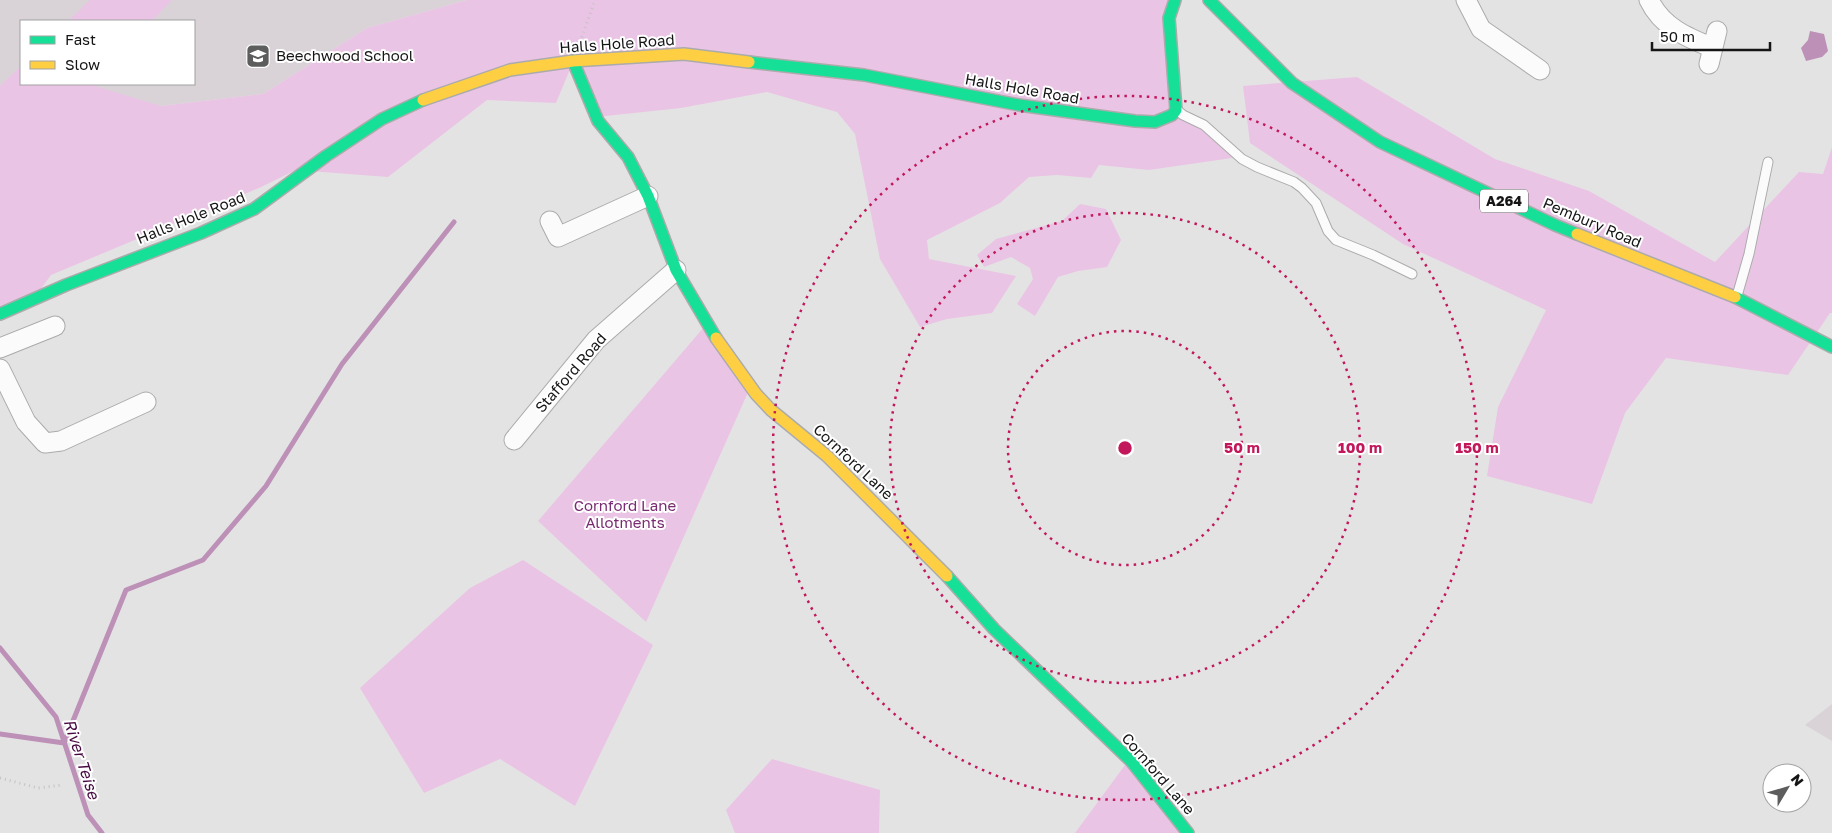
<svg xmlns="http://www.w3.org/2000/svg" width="1832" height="833" font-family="'Golos Text',sans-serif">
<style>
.built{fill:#d9d3d8;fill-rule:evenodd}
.green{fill:#eac4e4}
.water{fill:#bd90b7}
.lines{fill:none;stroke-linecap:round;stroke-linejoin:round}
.stream{stroke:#bd90b7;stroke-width:5}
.lane-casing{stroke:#acabac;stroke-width:11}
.street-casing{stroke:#acabac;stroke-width:21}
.fast-casing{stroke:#acabac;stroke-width:14}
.slow-casing{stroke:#acabac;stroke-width:14}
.path{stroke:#c4c3c3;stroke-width:3;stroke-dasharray:1 4;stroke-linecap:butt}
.lane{stroke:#fbfbfb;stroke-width:9}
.street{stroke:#fbfbfb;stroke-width:19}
.fast{stroke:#16e098;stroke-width:11}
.slow{stroke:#ffcf43;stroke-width:11}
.ring{fill:none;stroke:#c2185b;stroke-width:2.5;stroke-dasharray:2.5 5}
.labels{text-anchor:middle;stroke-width:4;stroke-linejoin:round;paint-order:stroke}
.shield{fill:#fff;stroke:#5c5b5c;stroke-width:1}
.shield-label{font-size:14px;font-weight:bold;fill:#161516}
.street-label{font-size:15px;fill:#161516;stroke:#fff}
.poi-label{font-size:15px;fill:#161516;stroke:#fff;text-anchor:start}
.park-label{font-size:15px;fill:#792a71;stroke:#fff}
.water-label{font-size:16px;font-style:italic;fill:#470a42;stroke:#fff}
.centre{fill:#c2185b;stroke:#fff;stroke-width:2.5}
.ring-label{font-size:15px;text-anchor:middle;font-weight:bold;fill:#c2185b;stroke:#fff;stroke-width:4;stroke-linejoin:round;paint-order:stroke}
</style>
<rect width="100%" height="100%" fill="#e4e3e4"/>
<!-- built -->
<path class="built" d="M0,0h467l-100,28 -104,66 -102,12 -161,-8zM21,21h173v63h-173z
M1832,704v37l-27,-16z"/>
<!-- green -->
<path class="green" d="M90,0h82l-20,21h-84z
M467,0h706v113l51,30 8,15 -83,12 -50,-5 -8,13 -34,-3 -28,2 -29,26 -73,37 2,19 87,17 -24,37 -45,6 -27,8 -40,-68 -25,-125 -18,-22 -70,-20 -86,16 -85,9 -23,-55 -17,41 -69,-3 -99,77 -92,-7 -37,18 -208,87 -11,15 -40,16v-220l21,-20v18h75l-1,2 66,20 102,-12 104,-66z
M1357,77l138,82 94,32 126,71 84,-90 24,2 9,-27v166h-2l-42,62 -122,-17 -41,55 -33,91 -105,-28 11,-69 48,-97 -143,-66 -153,-101 -7,-57z
M1080,204l26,5 15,31 -14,27 -29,4 -20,6 -23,39 -18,-12 16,-25 -3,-11 -19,-11 -27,10 -7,-12 19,-16 66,-18z
M704,327l45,63 -103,232 -108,-101z
M523,560l130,85 -78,161 -75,-47 -76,34 -64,-105 110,-100z
M772,759l108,31 -1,43h-144l-9,-23z
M1128,761l59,72h-112z"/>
<!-- water -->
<path class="water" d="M1810,31l14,3 4,17 -6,6 -16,4 -5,-13 7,-8z"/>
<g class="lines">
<!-- stream -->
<path class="stream" d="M0,648l56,69 32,98 14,18
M0,734l64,9
M64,743l62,-153 77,-30 63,-74 76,-122 112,-142"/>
<!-- lane casing -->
<g class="lane-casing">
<path id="lane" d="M1177,110l6,5 21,10 38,34 15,8 37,15 8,6 14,15 12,28 8,9 37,15 39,19
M1737,296l12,-42 19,-92"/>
</g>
<!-- street casing -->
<g class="street-casing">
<path id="street" d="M1466,0l15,29 59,41
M1649,0c13,27 37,37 64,48
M1709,64l8,-33
M550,221l8,16 90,-41
M0,348l55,-22
M0,369l26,53 19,21 16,-2 85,-39
M514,440l82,-100 80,-70"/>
</g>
<!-- fast casing -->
<g class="fast-casing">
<path id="fast" d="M1209,0l83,83 88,59 175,83 22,9
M573,61l25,60 30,36 20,39 28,74 40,68
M749,62l115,13 155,30 116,16 20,1 17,-7 4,-5 -7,-92 6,-18
M1735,297l97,50
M0,314l66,-29 135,-52 53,-24 72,-53 56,-37 41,-19
M947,576l47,53 137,132 57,72"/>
</g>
<!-- slow casing -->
<g class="slow-casing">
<path id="slow" d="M423,100l87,-30 63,-9 111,-7 65,8
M1577,234l158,63
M716,338l40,56 15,16 56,46 120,120"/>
</g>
<!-- path -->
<path class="path" d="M580,42l15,-42
M0,778l38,10 24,-3"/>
<!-- lane -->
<use href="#lane" class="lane"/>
<!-- street -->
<use href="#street" class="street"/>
<!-- fast -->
<use href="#fast" class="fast"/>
<!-- slow -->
<use href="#slow" class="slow"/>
</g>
<!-- distance rings -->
<g class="ring">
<circle cx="1125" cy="448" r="117"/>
<circle cx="1125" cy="448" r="235"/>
<circle cx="1125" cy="448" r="352"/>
</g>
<!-- icons -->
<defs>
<g id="school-square" transform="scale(1.25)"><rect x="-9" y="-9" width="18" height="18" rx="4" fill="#5e5d5e" stroke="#fff"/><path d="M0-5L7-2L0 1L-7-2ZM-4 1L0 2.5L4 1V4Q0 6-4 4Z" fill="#fff"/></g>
</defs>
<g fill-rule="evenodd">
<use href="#school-square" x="258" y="56"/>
</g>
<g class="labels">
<!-- shield labels -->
<rect class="shield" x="1480" y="189.5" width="48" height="23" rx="4"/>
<g class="shield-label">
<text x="1504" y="206">A264</text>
</g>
<!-- street labels -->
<g class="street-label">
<text transform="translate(617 44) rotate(-4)" y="5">Halls Hole Road</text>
<text transform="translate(1022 89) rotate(10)" y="5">Halls Hole Road</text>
<text transform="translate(191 218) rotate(-22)" y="5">Halls Hole Road</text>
<text transform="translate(1592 223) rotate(23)" y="5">Pembury Road</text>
<text transform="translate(571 373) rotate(-49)" y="5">Stafford Road</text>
<text transform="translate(853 462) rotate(43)" y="5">Cornford Lane</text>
<text transform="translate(1158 774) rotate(49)" y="5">Cornford Lane</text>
</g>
<!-- poi labels -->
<g class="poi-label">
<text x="276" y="61">Beechwood School</text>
</g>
<!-- park labels -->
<g class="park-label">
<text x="625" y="511">Cornford Lane<tspan x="625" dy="17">Allotments</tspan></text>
</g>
<!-- water labels -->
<g class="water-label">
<text transform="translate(82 759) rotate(72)" y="6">River Teise</text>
</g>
</g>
<circle cx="1125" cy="448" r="8" class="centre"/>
<g class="ring-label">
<text x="1242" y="453">50 m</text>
<text x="1360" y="453">100 m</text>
<text x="1477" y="453">150 m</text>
</g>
<!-- legend -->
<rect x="20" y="20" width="175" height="65" fill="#ffffff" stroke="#a2a1a2"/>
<rect x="30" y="36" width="25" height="8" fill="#16e098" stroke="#a2a1a2"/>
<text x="65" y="45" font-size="15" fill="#161516">Fast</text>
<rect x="30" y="61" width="25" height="8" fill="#ffcf43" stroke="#a2a1a2"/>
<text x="65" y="70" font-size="15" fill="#161516">Slow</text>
<!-- north arrow -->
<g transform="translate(1787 788) rotate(52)"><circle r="24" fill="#ffffff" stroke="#a2a1a2"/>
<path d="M0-4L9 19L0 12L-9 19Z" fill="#5e5d5e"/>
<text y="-8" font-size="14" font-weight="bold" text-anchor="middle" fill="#161516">N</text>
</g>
<!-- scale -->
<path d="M1652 42v8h118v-8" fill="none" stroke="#161516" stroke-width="2.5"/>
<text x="1660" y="42" font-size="15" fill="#161516" stroke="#ffffff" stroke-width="4" paint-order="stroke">50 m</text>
</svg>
